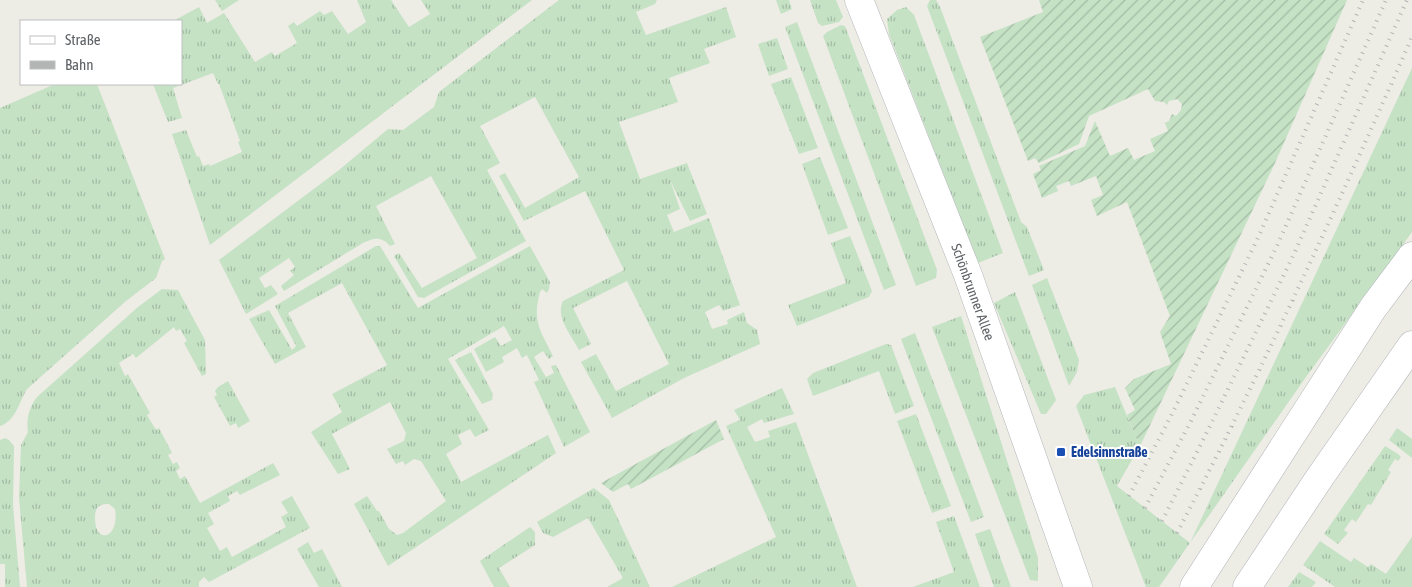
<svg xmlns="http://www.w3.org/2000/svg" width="1412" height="587" font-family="'Asap Condensed',sans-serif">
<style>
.grass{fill:url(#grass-tufts);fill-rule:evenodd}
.garden{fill:url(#garden-furrows)}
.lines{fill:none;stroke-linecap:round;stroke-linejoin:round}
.secondary-casing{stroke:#b1b4b8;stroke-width:29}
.secondary{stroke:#fff;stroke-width:28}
.rail{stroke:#b3b4b4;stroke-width:4;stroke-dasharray:1 6;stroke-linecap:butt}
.transit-dot{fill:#1a4fb4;stroke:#fff;stroke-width:2}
.labels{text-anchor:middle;stroke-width:4;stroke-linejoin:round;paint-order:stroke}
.street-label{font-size:14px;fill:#5d6064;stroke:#fff}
.transit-label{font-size:14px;font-weight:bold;fill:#164399;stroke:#fff;text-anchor:start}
</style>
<defs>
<pattern id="grass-tufts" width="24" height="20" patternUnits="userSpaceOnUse" patternTransform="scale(1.25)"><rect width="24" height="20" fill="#c5e2c5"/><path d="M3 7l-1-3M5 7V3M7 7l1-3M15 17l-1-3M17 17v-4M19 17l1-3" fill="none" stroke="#a3bba4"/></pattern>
<pattern id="garden-furrows" width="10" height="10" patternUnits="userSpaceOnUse" patternTransform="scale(1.25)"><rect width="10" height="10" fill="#c5e2c5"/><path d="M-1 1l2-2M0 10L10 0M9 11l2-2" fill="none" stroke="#a3bba4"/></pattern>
</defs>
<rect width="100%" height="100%" fill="#edece5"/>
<!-- grass -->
<path class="grass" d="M215,0h24l-17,11z
M357,0h34l18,27 21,-13 -9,-14h111l-322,245 -38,-111 14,-4 11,27 2,-1 4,10 6,-2 1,2 32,-14 -4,-10 2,-1 -21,-57h-1l-5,-11 -40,15 9,30 -14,4 -15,-38h28v-63h-8l26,-14 8,16 17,-10 31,49 17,-10 3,4 22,-13 -9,-17 6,-4 3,4 23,-15 4,4 8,-4 16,23 18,-12z
M559,0h98l-2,4 -19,8 10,23 80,-28 10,30 -32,12 6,14 -41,15 9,24 -59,20 21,57 47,-16 20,51 -17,7 -20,-41 10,29 -13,6 7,17 35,-14 31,87 -17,6 -4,-6 -14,7 7,17 16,-5 -1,-4 17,-8 3,11 10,7 3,14 -76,34 -72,40 -31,-56 15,-8 20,37 53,-27 -42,-83 -54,27 18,36 -12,6c-8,-15 -24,-33 -16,-49l61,-31 -39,-79 -61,30 -25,-45 6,-3 20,35 54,-31 -44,-80 -55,29 20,37 -13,7 39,71 -102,57 -6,-1 -24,-41 5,-3 23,35 55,-30 -46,-82 -55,30 19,38 -5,2c-9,-10 -16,-8 -27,-3l-79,48 -3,-5 13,-11 -4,-4 5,-4 -6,-9 -30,20 6,10 6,-3 7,9 -32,20 -27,-54 120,-90 49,-41 15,1 31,-23 5,-15z
M776,0h13l3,9 -11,5z
M810,0h26l7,17 -4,5 -17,4 -4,-3z
M930,0h6l4,7 81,215 6,5 17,43 -15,6 -102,-270z
M906,7l8,8 89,238 -25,10 -89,-229 -2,-15 10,-9z
M797,22l99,263 -12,5 -99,-263z
M841,25l4,1 92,244 -1,8 -20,8 -93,-250 4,-4z
M777,38l11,31 -19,7 -11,-32z
M1412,68v164l-106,145 -147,210h-13l-70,-181 8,-11 31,-8 21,51 6,4 -25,44 73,57z
M791,77l27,71 -19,6 -28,-70z
M55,84h42l68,175 -3,2 -6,17 -30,23 -99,88c-8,13 -11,32 -27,37v-318z
M820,157l28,71 -20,7 -26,-71z
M850,236l22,55 -3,6 -72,29 -9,-21 58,-22 -15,-40z
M376,246h4l38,62 112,-62 20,36 -1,7 -2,4 -5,-4 -2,3c-8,29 0,38 13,64l-4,3 -6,-8 -9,6 12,20 8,-4 -3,-7 5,-1 34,67 -26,15 -30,-65 5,-2 -12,-25 -5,3 -5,-10 -15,9 2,5 -18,10 -12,-23 21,-12 6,9 11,-6 -8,-14 -56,33 41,71 -14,7 -5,-8 -12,6 4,9 -16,10 15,28 87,-47 8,18 -168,113 -34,-62 13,-8 10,15h2l10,18 8,6 6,-2 43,-32 -25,-40 -7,-2 -9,6 -2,-4 -7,3 -9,-15 17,-8 2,-8 -16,-31 -58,32 18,35 -12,5 -27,-42 31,-20 -10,-18 55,-29 -45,-82 -54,30 18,34 -31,17 -26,-45 20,-9 23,40 4,-4 -21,-40z
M1047,278l32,82 -2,12 -8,14 -37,-101z
M162,289l16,1 27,50 1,34 -4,2 -18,-33 3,-2 -7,-12 -4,2 -2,-4 -38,31 -3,-4 -14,9 6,13 3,-2 22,39 -3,2 9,15 3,-2 13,25 -4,2 5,9 4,-2 3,6 -4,3 4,8 5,-3 15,27 73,-40 7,12 -40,20 -3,-4 -9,5 2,5 -22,12 6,11 -7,4 13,23 7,-4 5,10 54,-30 -5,-10 7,-4 -7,-11 11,-6 18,32 -101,54 -5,-5 -5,5v5h-172l-8,-89 2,-53 7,-13c-2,-12 1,-25 9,-35l101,-90zM106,504h3l6,5c5,29 -20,37 -20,9 0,-9 2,-13 11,-14z
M1015,292l41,108 -10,14h-5l-47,-111z
M961,316l77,242v23l-8,-1 -98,-253z
M915,333l69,184 -13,5 -70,-183z
M886,344l5,1 23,61 -19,8 -16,-43 -66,25 -6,-17 6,-6z
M471,352l22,42 -1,6 -10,4 -27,-44z
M228,381l22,40 -12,7 -2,-5 -6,3 -16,-29 3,-2 -2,-4 3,-4z
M782,388l12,26 -30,9 -2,-4 -15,8 8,15 15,-5 -2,-6 28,-9 61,165h-185l104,-50 -50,-111 14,-6 -6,-10z
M916,414l35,92 -19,7 -35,-92z
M1397,428l15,11v19l-23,-18z
M5,438l4,2 5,6 -1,59 7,82h-15v-23h-5v-124z
M1385,446l13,8 3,3 -3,4 -3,-2 -7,11 3,2 -20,33 -3,-1 -12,18 -4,-3 -8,11 4,3 -10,11 -14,-10z
M594,488l15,12 41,87h-43l16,-9 -35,-60 -35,19 -10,-4 -6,-11z
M954,516l26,71h-67l41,-15 -18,-50z
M530,527l5,5v13l-36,23 11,19h-16l-14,-26z
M990,529l21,58h-17l-19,-53z
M1412,537v50h-77l-32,-22 17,-24 31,21 3,-4 14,9 3,-3 15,10z
M308,542l6,11 8,-4 20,38h-23l-22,-38z
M1299,572l17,10 -4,5h-24z"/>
<!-- garden -->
<path class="garden" d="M1039,0h308l-72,163 -133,279 -6,-4 -9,-23 8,-5 -10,-22 9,-9 37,-15 -11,-32 10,-16 -43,-114 -30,14 -6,-16 12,-5 -7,-19 -25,10 -2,-5 -13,5 2,5 -16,7 -9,-24 8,-4 -2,-4 46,-20 10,-25 15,35 18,-8 6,12 21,-9 -5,-12 18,-8 -3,-8 4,-2 3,-7 4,2 5,-6 1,-6 -5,-5 -8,2 -2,4 -3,-3 -9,-1 -7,-12 -59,27 -10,28 -40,19 -4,-5 -7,3 -48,-124 63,-25z
M716,420l8,19 -93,50 -3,-5 -15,8 -12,-9z"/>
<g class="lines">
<!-- secondary casing -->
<g class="secondary-casing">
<path id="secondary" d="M859,0l109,275 110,312
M1194,587l179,-279 39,-52
M1247,587l71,-107 94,-135"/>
</g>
<!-- secondary -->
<use href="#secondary" class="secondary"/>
<!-- rail -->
<path class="rail" d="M1129,496l44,-84 84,-172 106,-240
M1145,508l46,-87 85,-173 110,-248
M1162,521l46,-91 85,-174 114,-256
M1177,533c85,-162 161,-328 235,-496"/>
</g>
<!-- markers -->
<rect class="transit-dot" x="1056" y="447" width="10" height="10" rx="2.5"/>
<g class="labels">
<!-- street labels -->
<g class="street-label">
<text transform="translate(973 292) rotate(70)" y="5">Schönbrunner Allee</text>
</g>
<!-- transit labels -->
<g class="transit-label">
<text x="1071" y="457">Edelsinnstraße</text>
</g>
</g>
<!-- legend -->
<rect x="20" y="20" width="162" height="65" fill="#ffffff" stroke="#bebfc1"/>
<rect x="30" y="36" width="25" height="8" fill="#ffffff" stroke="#bebfc1"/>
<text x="65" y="45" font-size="15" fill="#5d6064">Straße</text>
<rect x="30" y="61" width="25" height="8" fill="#b3b4b4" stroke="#bebfc1"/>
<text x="65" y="70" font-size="15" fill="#5d6064">Bahn</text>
</svg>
